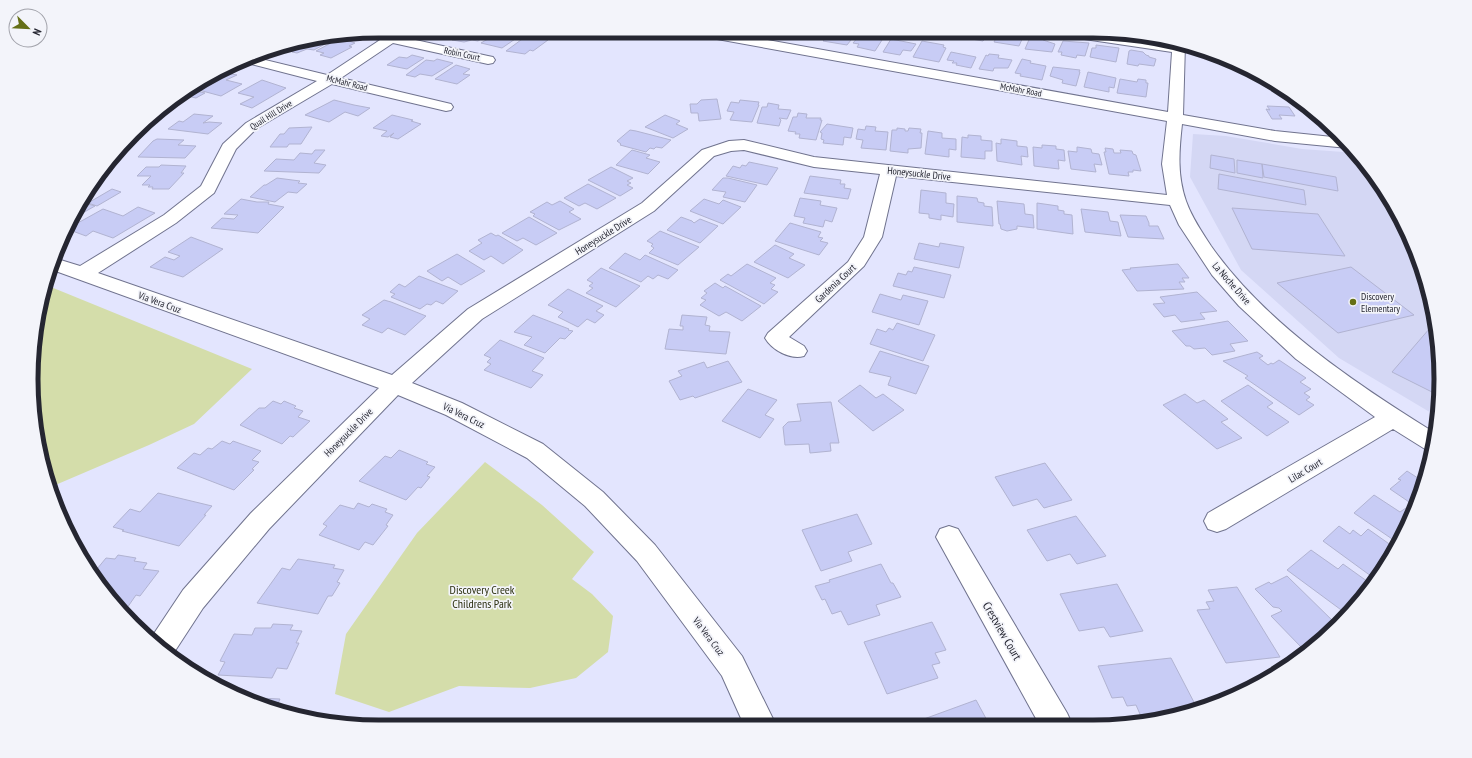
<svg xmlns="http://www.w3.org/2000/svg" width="1472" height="758" font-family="'PT Sans Narrow',sans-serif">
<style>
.built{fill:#d4d7f4}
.green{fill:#d4ddaa}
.building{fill:#c8ccf5;stroke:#b1b3d1}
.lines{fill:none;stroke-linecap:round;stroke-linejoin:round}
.minor-casing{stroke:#70738e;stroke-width:2}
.minor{fill:#fff;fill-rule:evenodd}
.poi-dot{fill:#656f17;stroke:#f3f4fa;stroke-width:1.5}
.labels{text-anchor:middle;stroke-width:3.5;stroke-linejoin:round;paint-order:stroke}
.far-street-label{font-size:9px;fill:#252631;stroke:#f3f4fa}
.street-label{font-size:10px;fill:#252631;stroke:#f3f4fa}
.poi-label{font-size:10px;fill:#252631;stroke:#f3f4fa;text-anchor:start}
.near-park-label{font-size:12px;fill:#2b2f0f;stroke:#f3f4fa}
.near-street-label{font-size:12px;fill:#252631;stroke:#f3f4fa}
.rim{fill:none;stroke:#252631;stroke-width:5}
</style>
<rect width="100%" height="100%" fill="#e3e5fe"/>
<!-- built -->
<path class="built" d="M1193,134l33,2 76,13 55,4 37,52 28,62 16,66 2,69 -2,15 -99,-59 -98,-88 -51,-93z"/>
<!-- green -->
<path class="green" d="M46,285l206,84 -58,55 -45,21 -96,41 -19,-62 4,-113z
M485,462l57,43 52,47 -22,27 20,15 21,22 -5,36 -32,26 -46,10 -71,-2 -70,26 -54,-18 11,-60 71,-101z"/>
<!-- building -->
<path class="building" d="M428,31h32l-12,7 -15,-3 3,-1 -10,-2z
M466,31h8l15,3 -11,7 -6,-1 -8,2 -12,-2z
M831,31h10l14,4 -8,10 -24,-4z
M941,32h15l-4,4 -12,-2z
M963,32h27l-7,9 -23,-4z
M999,32l22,1 -1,3 3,1 -4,9 -25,-4z
M498,33l10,2 4,-2 9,2 -19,13 -21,-5z
M1031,35l13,2 -1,3 12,4 -3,8 -27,-3z
M859,36l23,4 -7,11 -18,-4 2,-3 -6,-1z
M525,37l4,1 3,-1 16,3 -15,11 -3,-1 -5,4 -19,-3z
M336,38l-22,12 -7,-1 -10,4 -5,-1 4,-3 -5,-1 6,-3z
M340,38l15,5 -6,3 3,1 -21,11 -11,-3 4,-2 -8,-2z
M891,39l25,5 -5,7 -8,-1 -3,5 -17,-3z
M922,41l22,4 -1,2 3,1 -7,14 -26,-5z
M1063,41l26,2 -4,13 -8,-1 -1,3 -15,-3 1,-3h-4z
M1096,45l23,3 -3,14 -26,-5 2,-9h4z
M1131,50l12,2 3,3 3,1v1l7,2 -2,7 -15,-2 -1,2 -11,-2 2,-13z
M951,52l25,5 -5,11 -15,-3 1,-2h-5l2,-2 -7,-1z
M989,54l10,1 -1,3 14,2 -4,8h-14l-1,3 -14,-2 7,-14 2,1z
M412,55l12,3 -17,11 -20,-4 12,-8 8,1z
M1220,57l26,10 -26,-5z
M437,59l16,4 -21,13 -12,-2 -5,3 -9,-2 20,-15 8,1z
M1022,59l9,2 -1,2 16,3 -4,14 -22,-4 1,-2 -6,-1z
M456,65l14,4 -7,5 7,1 -13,9 -22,-5z
M1053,67l27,3 -1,2h1l-4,14 -14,-3 1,-3 -13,-4z
M1088,72l28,6 -2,10 -5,-1v5l-25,-5z
M226,73l11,2 -11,5 16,4 -21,12 -26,-7z
M1256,75h4l13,8 -13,-1z
M1120,79l17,3 1,-3 8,1v3h2l-2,14 -29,-4z
M262,80l24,8 -34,20 -12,-4 14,-7 -16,-4z
M196,91l9,2 -9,5 -9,-2z
M717,99l4,20 -22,2 -1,-8h-7l-1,-9h7l4,-4z
M334,100l20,5 16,3 -12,8 -13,-4 -16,10 -24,-7z
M740,100l19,2 -1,3h1l-7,17 -22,-2 4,-8 -7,-1 4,-9 8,1z
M768,103l11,2 -1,4 13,1 -4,9 -8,-1 2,2 -2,6 -22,-3 5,-16h5z
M1267,106l22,1 6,9 -16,-1 3,4h-10l-6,-10 4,1z
M1311,109l16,15 -5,-1z
M798,113l9,1 -1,4h15l-1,2h2l-6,20 -17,-2 1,-4h-5l1,-2 -8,-1 5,-14h4z
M194,114l19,2 -10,7 6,-1 13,1 -14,11 -40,-5 11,-8 4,1z
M392,115l21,5 -2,1 10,3 -23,15 -8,-2 4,-4 -6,4 -7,-1 6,-5 -14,-3z
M665,115l15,6 -4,3 12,5 -15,9 -28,-11z
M827,124l26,4 -2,10 -7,-1 -1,8 -20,-2 1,-3 -3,-1 1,-6 -2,-1z
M866,126l10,1 -1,4 13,1 -2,18 -25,-2 2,-8 -7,-1 2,-10 7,1z
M312,127l-11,17h-12l-2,3h-17l10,-13h4l5,-6z
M897,128l8,1v2h3l1,-3 12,1 -1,4h2l-1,15 -13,1v4l-18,-2 2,-21h5z
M630,130l6,1 35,9 -9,8 -6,-1 -2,2 -4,-1 -4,4 -26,-7 1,-1 -4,-3z
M928,131l14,2v5l14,1v11l-7,-1v8l-24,-3z
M968,135l13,1v4l11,1v10h-7v8l-24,-2 1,-20 6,1z
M157,139l27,1 -6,5 18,1 -11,12 -47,-1 15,-16z
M1001,139l16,2v5l10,1 1,10 -7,-1 1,9 -25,-4 -1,-18 5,1z
M1042,145l14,1v3l8,1 1,11 -7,-1 1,9 -25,-3 -1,-19 9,1z
M1077,147l14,2 1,4 7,1 3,11 -8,-1 2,8 -25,-3 -3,-18 9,1z
M1105,148l8,1 1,4h7l-1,-3 12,1 1,3 3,1 5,16 -8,-1v2h-5l1,4 -20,-2 -5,-22h2z
M315,150h10l-11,13 12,2 -7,8 -55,-2 12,-12 18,1 6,-7 12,1z
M632,150l18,5 -4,3 14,4 -12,12 -32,-9z
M1211,155l23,4 1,14 -25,-5z
M1237,160l25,4 1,14 -26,-5z
M749,162l29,6 -11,17 -41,-9 7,-10 7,2 2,-3 4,1z
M1262,164l74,13 2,14 -74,-14z
M161,165l25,1 -5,7h3l-15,16h-17l1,-2h-5l2,-2h-8l9,-9h-14l9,-9h13z
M611,167l22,11 -6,3 4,2 -4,2 6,3 -13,8 -32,-16z
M1219,174l85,16 2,15 -88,-16z
M810,176l31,4 -1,4h5l-1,4 7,1 -3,10 -44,-6z
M277,178l23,3 -2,2 9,1 -10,9 -9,-1 -13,10 -25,-5 14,-12h2z
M723,178h5l29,7 -12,17 -22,-5 3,-5 -14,-2z
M588,184l28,14 -19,11 -12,-6 -6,3 -15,-8z
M112,189l9,3 -24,14 -9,-3z
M921,190l25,3v10l8,1 -1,13 -12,-2v5l-12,-2v-4l-10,-1z
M957,196l20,2 1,4 6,1v3l8,1 1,19 -36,-4z
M800,198l21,3 -1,4 17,3 -5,14 -7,-2 -2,7 -20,-4 2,-5 -11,-2z
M241,199l16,3h12l-1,2 16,3 -26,26 -47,-5 11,-10 12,1 4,-4 -14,-1z
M704,199l15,5 4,-4 18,7 -18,17 -33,-13z
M560,201l14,8 -5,3 12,7 -22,11 -26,-14 2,-2 -5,-2 17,-10 5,3z
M997,201l27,3 1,10 8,1 1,13 -17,-2v3l-10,2 -6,-2 -1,-5h-1z
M81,202l14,4 -23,13z
M1037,203l21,3v4l6,1v3l8,1 1,19 -36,-5z
M138,207l17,6 -42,25 -20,-7 -7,5 -19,-7 36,-20 20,7z
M1232,208l86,6 27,42 -93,-7z
M1081,209l27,3 2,9 8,1 3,14 -36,-4z
M1120,215l26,1 3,7v3h9l6,13 -36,-2z
M529,217l28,16 -21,12 -13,-7 -6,3 -15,-8z
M681,217l11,4 2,2 6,-4 18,7 -18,17 -33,-13z
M790,223l31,9 -3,5 5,1 -3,3 8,2 -9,12 -44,-14z
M660,231l39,16 -21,18 -29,-12 5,-5 -3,-2 2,-2 -6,-3z
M491,233l5,3 2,-1 25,15 -20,14 -12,-8 -7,4 -15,-9 13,-8 -4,-3z
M191,237l32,12 -40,28 -33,-10 15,-10 9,3 6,-4 -12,-4z
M919,243l20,4 1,-4 24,4 -5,21 -45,-9z
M775,245l19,9 -5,4 16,7 -17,13 -34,-16z
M625,253l15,7 5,-5 33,15 -10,9 -10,-4 -5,4 -5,-3 -7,6 -32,-14z
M457,254l28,17 -24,14 -13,-8 -6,4 -15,-10z
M747,264l29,14 -6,5 5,2 -4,4 7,3 -14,12 -44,-24 8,-6 3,2z
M1178,264l11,14h-7l3,4h-6l5,7 -47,2 -15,-21 9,-1 -1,-1z
M914,267l37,8 -7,23 -51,-12 5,-13 8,2 2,-4 4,1z
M1351,267l63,48 -76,18 -61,-50z
M601,268l39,18 -24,21 -30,-14 7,-5 -4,-2 4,-3 -6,-3z
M419,276l39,15 -15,13 -7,-3 -5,4 -4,-1 -7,5 -29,-12 4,-3 -5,-2 9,-8 6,3z
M715,283l8,5 2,-2 36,20 -19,15 -16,-9 -7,4 -19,-11 6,-5 -5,-2 6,-5 -3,-2z
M568,289l35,17 -7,5 8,4 -9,8 -8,-4 -9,8 -20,-10 5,-5 -15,-7z
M1197,292l20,19 -17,2 5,6 -24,3 -6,-7 -11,2 -11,-13 12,-1 -5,-6z
M880,294l21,6 2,-5 25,6 -9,24 -47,-13z
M384,300l7,2 35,14 -21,19 -17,-7 -6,5 -20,-8 8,-6 -8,-4z
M533,315l36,14 -1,1 5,1 -8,8 -5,-1 -15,15 -21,-8 8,-8 -18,-5z
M682,315l25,2 -2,8 5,1 -1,5 21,1 -4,22 -61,-5 4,-20 14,1v-4h-3z
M1228,321l20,20 -18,3 5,7 -23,4 -7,-7 -11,1 -4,-3h-4l-14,-15z
M897,323l38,12 -12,26 -53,-17 7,-15 9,3 3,-4 4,2z
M1430,328l8,3v2l2,63 -48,-24z
M500,340l44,18 -12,13 11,4 -12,13 -47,-18 7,-6 -4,-2 4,-4 -7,-3z
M880,351l49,15 -13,28 -28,-9 3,-8 -22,-5z
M1257,352l6,4 -4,2 9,7 3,-2 2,1 6,-4 27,18 -6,4 11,7 -7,4 6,4 -4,3 8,5 -15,10 -54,-37 3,-2 -25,-15z
M728,361l14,21 -47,16 -2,-2 -13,4 -11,-19 13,-5 -4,-5 26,-9 3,6z
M860,385l16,13 7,-4 21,16 -31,21 -35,-30z
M1248,385l25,18 -6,4 22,15 -22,14 -46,-35z
M748,389l29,11 -12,15 9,4 -14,19 -38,-17z
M1185,394l12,9 7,-3 24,19 -7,3 21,16 -25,11 -54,-44z
M273,401l8,3 3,-3 12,5 -2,2 9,3 -5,6 12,4 -17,16 -3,-1 -8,8 -42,-19 19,-17h6z
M831,402l8,41h-9l1,8 -21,2 -1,-9 -24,1 -2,-18 5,-5 13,-1 -4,-17z
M222,441l8,3 3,-3 28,10 -9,9 7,2 -7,7 2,1 -20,20 -57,-22 17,-15 6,2 8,-7 4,1z
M399,450l29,12 -2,2 9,3 -8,9 3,1 -9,11 -3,-1 -12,13 -47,-19 26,-25 6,2z
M1045,463l27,37 -28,8 -7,-9 -24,7 -18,-29z
M1407,471l17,11 -9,24 -25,-17 11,-9 -3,-1z
M158,493l54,13 -8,9h2l-27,31 -57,-15 2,-1 -11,-3 17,-18 10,3z
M1374,495l26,17 6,-4 7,4 -8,21 -7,10 -44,-30z
M358,503l11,4 3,-3 15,5 -2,3 8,3 -7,10 2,1 -15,19 -8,-3 -6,8 -40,-15 8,-9 -4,-2 17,-19 14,4z
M857,514l15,30 -24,8 4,9 -31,10 -19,-41z
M1076,516l30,40 -29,8 -7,-10 -23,7 -20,-31z
M1339,526l11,8 3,-4 8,6 7,-7 27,19 -20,31 -52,-38z
M1311,550l27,19 5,-5 28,20 -16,24 -7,7 -61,-45z
M118,555l18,3 -2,3 13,2 -4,6 16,2 -19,25 -4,-1 -9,13 -7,-2 -27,-37h4l9,-11 9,1z
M298,559l37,6 -2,3 11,2 -7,12 3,1 -8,13h-4l-10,18 -61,-11 25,-35 8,2z
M881,564l10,19h2l8,14 -25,8 4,10 -32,10 -7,-14 -9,3 -7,-15 -3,1 -7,-14 15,-4 -1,-2z
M1287,576l50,49 -7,6 -29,16 -30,-31 11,-5 -3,-3 -6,-1 -18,-18 14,-7 2,2z
M1117,584l26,47 -33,6 -6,-10 -25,4 -19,-37z
M1237,587l43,70 -54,6 -29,-53 13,-1 -4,-7 8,-1 -6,-11z
M932,622l14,28 -11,3 5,10 -8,2 6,13 -51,16 -23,-52z
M273,624l20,1 -3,5 12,1 -6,12h3l-12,26 -10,-1 -5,10 -54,-3 7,-13 -5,-1 14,-27 18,1 3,-7h16z
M1171,658l26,50 -40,11 -14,2 -7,-16 -9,1 -4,-9 -11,1 -14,-32z
M258,698l22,1 -5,11 -26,-10h8z
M976,700l13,24 -75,1 -1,-2z"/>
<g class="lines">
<!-- minor casing -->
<g class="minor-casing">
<path id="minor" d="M376,31l13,3 4,-3h15l-6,6 86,19 5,1 2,3 -2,3 -5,1 -95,-21 -52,35 110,26 2,3 -2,3 -5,1 -114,-27 -76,45 -20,20 -22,44 -38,30 -78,50 294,102 76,-66 174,-106 60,-53 27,-9 15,-1 70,17 353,38 -5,-31 5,-43 -472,-86 -5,-1 -1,-3h29l450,81 4,-60 -108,-16 -5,-1 -1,-3h30l84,12 1,-3 12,3 -2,71 92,16 67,7 10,9 -4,1 -73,-7 -93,-17c-3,27 -5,51 4,77 6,17 16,31 25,45 54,77 145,138 224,187l-3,19 -7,-3 -32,-20 -167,100 -9,3 -9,-3 -4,-8 4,-8 167,-96 -79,-58 -57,-53 -27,-31 -33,-50 -9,-20 -274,-29 -14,61 -18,29 -75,71 15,9 3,5 -3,5c-14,4 -32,-6 -39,-18l3,-5 80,-71 16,-25 16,-63 -66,-7 -70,-17 -13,1 -17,5 -60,55 -172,108 -70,64 50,20 81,41 60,48 52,53 87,111 34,69h-32l-22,-49 -85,-115 -52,-55 -58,-48 -81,-43 -48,-20 -129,134 -66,79 -30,46 -22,-16 32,-48 68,-77 128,-125 -329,-119 4,-11 26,8 84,-51 37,-29 22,-42 23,-21 71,-42 -74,-19 10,-5 74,18 53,-35 -19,-4 -1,-2z
M949,526l9,3 109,184 5,11h-33l-103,-187 4,-8z"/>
</g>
<!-- minor -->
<use href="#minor" class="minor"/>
</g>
<!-- markers -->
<circle class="poi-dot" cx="1353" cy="302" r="4"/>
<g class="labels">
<!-- far-street labels -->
<g class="far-street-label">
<text transform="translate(462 54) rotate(12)" y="3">Robin Court</text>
<text transform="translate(347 83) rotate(14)" y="3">McMahr Road</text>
<text transform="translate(1021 90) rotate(10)" y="3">McMahr Road</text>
<text transform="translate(271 115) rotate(-32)" y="3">Quail Hill Drive</text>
</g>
<!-- street labels -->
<g class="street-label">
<text transform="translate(919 173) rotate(6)" y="4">Honeysuckle Drive</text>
<text transform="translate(603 235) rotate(-32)" y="4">Honeysuckle Drive</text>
<text transform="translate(835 283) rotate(-43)" y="4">Gardenia Court</text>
<text transform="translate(1232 283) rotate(49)" y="4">La Noche Drive</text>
<text transform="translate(160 302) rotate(20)" y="4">Via Vera Cruz</text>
<text transform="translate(464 415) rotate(26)" y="4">Via Vera Cruz</text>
<text transform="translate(348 432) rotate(-45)" y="4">Honeysuckle Drive</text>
<text transform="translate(1305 470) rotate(-31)" y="4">Lilac Court</text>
<text transform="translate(709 636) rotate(53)" y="4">Via Vera Cruz</text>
</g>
<!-- poi labels -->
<g class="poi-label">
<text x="1361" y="300">Discovery<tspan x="1361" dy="12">Elementary</tspan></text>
</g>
<!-- near-park labels -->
<g class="near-park-label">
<text x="482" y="594">Discovery Creek<tspan x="482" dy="14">Childrens Park</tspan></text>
</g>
<!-- near-street labels -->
<g class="near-street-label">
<text transform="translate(1002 631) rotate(60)" y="4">Crestview Court</text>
</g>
</g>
<!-- crop -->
<path d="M0 0H1472V758H0ZM379 38H1093A341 341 0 0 1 1434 379V379A341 341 0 0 1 1093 720H379A341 341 0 0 1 38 379V379A341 341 0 0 1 379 38Z" fill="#f3f4fa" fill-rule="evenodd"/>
<path class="rim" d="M379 38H1093A341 341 0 0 1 1434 379V379A341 341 0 0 1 1093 720H379A341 341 0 0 1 38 379V379A341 341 0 0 1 379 38Z"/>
<!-- north arrow -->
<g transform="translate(28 28) rotate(114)"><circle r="19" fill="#f3f4fa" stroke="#a1a2aa"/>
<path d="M0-3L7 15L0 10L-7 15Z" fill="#656f17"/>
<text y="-6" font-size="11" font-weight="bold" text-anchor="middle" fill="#252631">N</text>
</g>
</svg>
